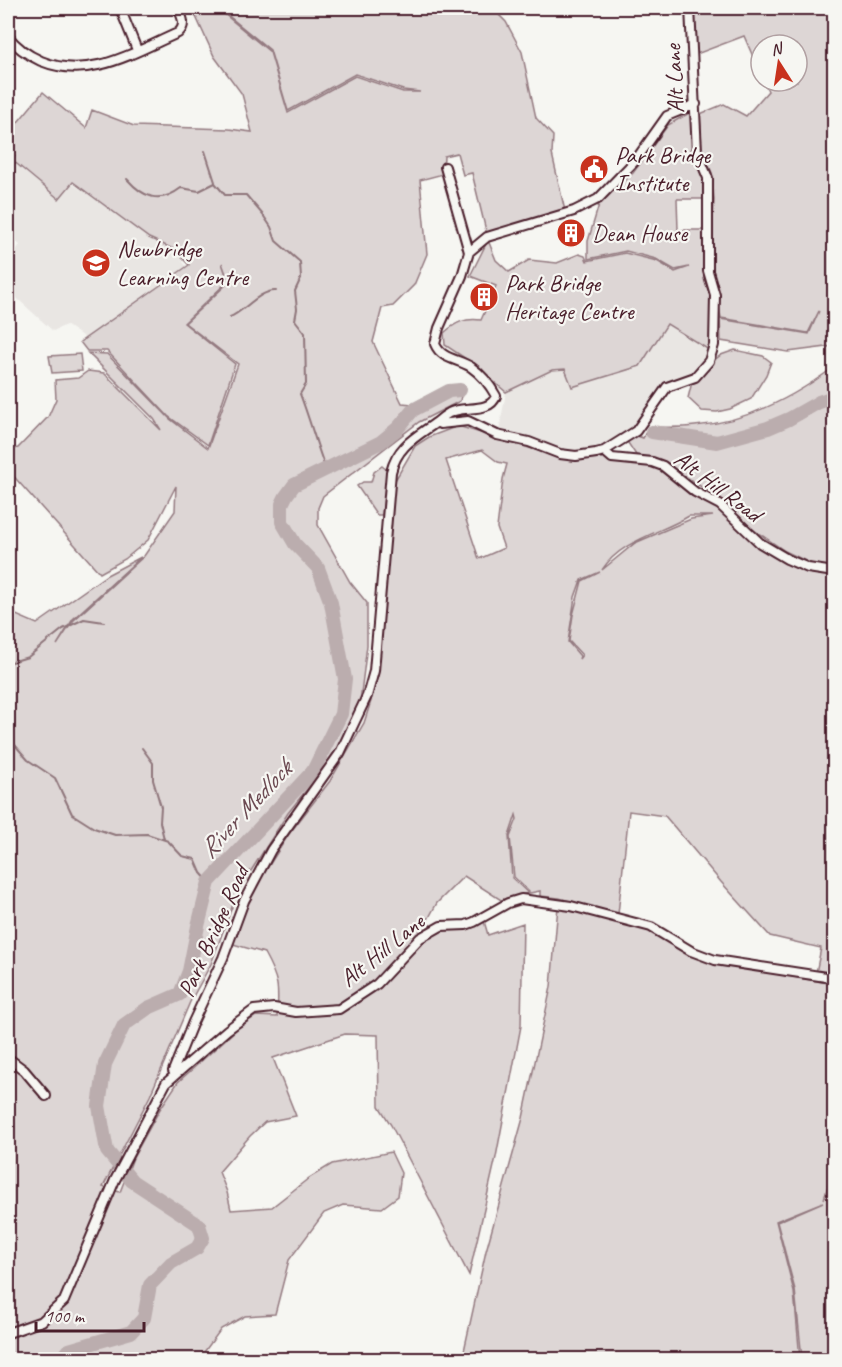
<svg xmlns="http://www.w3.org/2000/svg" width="842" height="1367" font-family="Caveat,sans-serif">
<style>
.built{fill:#e9e6e3}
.green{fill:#ddd6d5;stroke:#947a80;stroke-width:1.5;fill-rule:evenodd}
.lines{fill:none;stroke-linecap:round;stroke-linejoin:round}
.stream{stroke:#8e747a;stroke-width:2}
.river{stroke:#bbadae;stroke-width:14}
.street-casing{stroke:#4a1f2b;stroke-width:12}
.street{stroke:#f6f6f2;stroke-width:8}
.labels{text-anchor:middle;stroke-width:4.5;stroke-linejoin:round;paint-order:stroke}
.street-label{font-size:24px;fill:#4a1f2b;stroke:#f6f6f2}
.poi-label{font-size:24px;fill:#4a1f2b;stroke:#f6f6f2;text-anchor:start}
.water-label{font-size:26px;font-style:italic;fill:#6c4a52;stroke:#f6f6f2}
</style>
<rect width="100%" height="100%" fill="#f6f6f2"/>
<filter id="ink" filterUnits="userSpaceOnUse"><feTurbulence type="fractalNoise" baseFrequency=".0167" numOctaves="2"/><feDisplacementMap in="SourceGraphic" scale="12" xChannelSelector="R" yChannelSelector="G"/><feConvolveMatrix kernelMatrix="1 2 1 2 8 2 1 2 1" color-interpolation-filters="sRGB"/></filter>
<g filter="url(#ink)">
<!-- built -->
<path class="built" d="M43,92l62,52 -33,40 97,58 17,24 -101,72 -19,-13 -13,6 -45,-41v-30l12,-15 -12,-10v-101z
M667,324l42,26 -18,24 -24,7 -33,45 -29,21 -22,4 -29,-2 -55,-18 7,-39 46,-22 13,-2z"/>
<!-- green -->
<path class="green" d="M192,8h25l53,44 18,61 67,-37 48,16h17l-17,-2 -48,-16 -67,37 -18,-61 -51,-42h273l14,14 16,30 14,66 17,18 -1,18 13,57 -78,24 -15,-62 -9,2 -6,-22 -13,3 -1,18 -23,6 7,74 -13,31 -21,21 -11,2 -9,34 29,61 22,2 39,-19 -3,15 -41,21 -96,74 -5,12v17l32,57 17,21v42l-7,56 -28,57 -44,55 -50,78 -27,73 -21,38 -40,94 -47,91 17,5 13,-34 27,-49 18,-27 59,-53 19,-13 21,1c2,-30 2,-37 -13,-64l-31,-9 19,-52 37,-58 41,-53 34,-58 7,-22 11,-73 3,-60 9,-86 21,-36 14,-9 29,-11 97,30 22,3 29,-1 46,7 65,42 53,46 31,16 33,6v398h-18l5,-25 -51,-12 -49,-54 -56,-66 -36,-5 -11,103 -59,-16 -19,-2v-5l-10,2 -16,-16 -4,-40 7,-18 -1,-4 -7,21 3,42 16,15 -27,7 -37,-24 -27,27 -11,20c24,13 34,6 58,-2l4,14 35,-12 -2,103 -25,131 -27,118 -78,-150 -12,-19 -1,-71 -33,-1 -72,24 23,58 -31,6 -15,14 -31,36 8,20 4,18 41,-3 37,-29 23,-14 59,-12 10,21 -3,23 -16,12 -39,-3 -19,8 -35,47 -14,54 -30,2 -24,13 -22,30h-191v-297l6,5 3,-7 -9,-7v-449l8,11 21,9 70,-49 34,-18 -68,62 -16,26 16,-24 71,-65 31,-45 1,-25 -28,54 -23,19 -25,14 -92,-103v-20l10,-2 30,-31 8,-18 -1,-19 23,-2 10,-7 16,2 57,57 -7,-11 -66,-66 19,1 63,65 38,29 30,-84 -53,-41 44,-41 -7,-19 6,18 -44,42 51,41 -27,81 -40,-29 -61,-65h-20l-7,-9 109,-77 -9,-9 2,-3 -33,-15 -76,-56 -14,17 -47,-39 3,-4 -7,-7v-15l35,-42 43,36 6,-18 42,16 95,3 23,3 -10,-38 -28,-38zM482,450l16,12 9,2 -4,15 -6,49 7,20 -25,11 -33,-99zM689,516h24l-22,3 -56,24 -33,27c19,-30 59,-37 87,-54zM600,572l-18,9 -9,34 -4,26 13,14 -3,4 1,-3 -12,-14 7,-45 6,-17z
M693,8h141v338l-46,6 -67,-11 -1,-22 89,15 10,-23 -11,22 -87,-15 -10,-54 3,-64 -2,-27 -10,-23 -2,-36 24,-10 22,12 22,-25 -4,-10h33v-36h-36v30l-17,-39 -50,19z
M691,112l4,40 12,28 -2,19h-28l1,31h25l1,49 7,19 1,23 -3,29 -42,-26 -27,42 -68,21 -7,-18 -13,1 -46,22 -35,-30 -26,-17 -1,-12c12,-11 21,-15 37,-13l15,-34 -26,-10 18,-36 8,20 13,12 20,-12 28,3 22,-9 6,2 2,5 38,-8 32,8 18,11 14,-5 -14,3 -19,-11 -30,-8 -38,8v-18l12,-40 33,-28 35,-48z
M735,350l28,6 8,6 -5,13 -15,24 -21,10 -13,3 -15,-1 -14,-13 4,-16 17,-18 12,-9z
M80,354l2,17 -30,2 -3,-17z
M834,367v201l-22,-4 -27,-13 -37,-25 -28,-27 -58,-38 -26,-6 -10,-15 8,-5 9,3 5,-11c16,0 32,1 47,-1 51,-4 99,-29 139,-59z
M382,466l5,4 -5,45h-5l-20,-29 6,-4h8l3,-10z
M558,906l90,24 38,23 31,11 117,20v182l-10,33 10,-29v189h-32l-7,-69 -18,-68 46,-20 -47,19 18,71 6,67 -338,1 24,-109 37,-133 28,-131z"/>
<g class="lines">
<!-- stream -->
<path class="stream" d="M205,151l10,31
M127,179c16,18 32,26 54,9l18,3 16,-8 10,12h21l17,20 8,12 5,14 24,21 1,16 -6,13 2,18 -2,11 10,13 1,51 -6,10c10,26 16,50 26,76
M230,317c15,-6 29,-27 46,-26
M8,663l20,-6 35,-28 21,-10 20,3
M8,737l20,23 27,18 17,36 22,14 21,7 32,-1 21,7 14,15 13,3 6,14 8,9
M142,748l11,15v17l8,27 -1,15 4,17"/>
<!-- river -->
<path class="river" d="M652,432l65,10 51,-14 21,-9 30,-17 15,-5
M61,1360l8,-10 62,-18 13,-14 6,-33 21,-22 26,-15 6,-10 -4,-13 -67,-44 -25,-30 -8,-45 6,-42 19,-39 24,-17 32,-14 9,-23 9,-45 11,-44 104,-111 28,-57 4,-35 -14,-76 -13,-35 -23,-24 -13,-22v-18l4,-8 8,-11 87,-43 17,-14 15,-18 36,-19 11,-1"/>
<!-- street casing -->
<g class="street-casing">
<path id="street" d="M8,8h1
M120,8l17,42
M8,36c8,11 20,19 33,25 49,20 93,-9 137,-28 9,-8 4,-16 0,-25
M445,167l24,85
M437,422l3,2 28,-3 29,14 32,7 31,12 16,2 20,-3 8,-2 32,-20 31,-44 28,-10 14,-16 5,-16 1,-50 -7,-24v-93l-11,-26 -7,-144
M604,451l8,7 40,4 11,4 32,26 25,13 40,38 27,16 21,9 26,4
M8,1058l16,12 22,26
M175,1074l-2,-3 20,-49 30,-64 21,-57 27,-51 69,-97 27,-57 7,-25 17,-199c6,-25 23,-34 43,-48 5,-3 9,-8 15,-11 13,-8 41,1 47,-17 -6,-11 -15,-22 -25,-29 -13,-8 -30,-8 -36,-23l4,-16 23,-52 7,-24 18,-15 87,-26 24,-12 37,-38 32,-45 29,-12
M8,1333l34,-12 22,-20 51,-121 51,-97 61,-53 27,-20 20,-2 22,4 43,-3 38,-25 43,-46 21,-12 25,-1 8,-3 34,-19 13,-4 50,7 80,21 40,24 24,9 111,17 8,-1"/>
</g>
<!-- street -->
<use href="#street" class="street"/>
</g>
</g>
<!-- icons -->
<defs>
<g id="civic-disc" transform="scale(1.5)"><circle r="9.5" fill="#c8321e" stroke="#f6f6f2"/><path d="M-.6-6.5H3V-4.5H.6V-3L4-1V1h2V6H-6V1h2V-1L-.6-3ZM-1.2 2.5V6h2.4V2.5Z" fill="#fff"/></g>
<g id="building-disc" transform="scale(1.5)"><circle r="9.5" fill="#c8321e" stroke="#f6f6f2"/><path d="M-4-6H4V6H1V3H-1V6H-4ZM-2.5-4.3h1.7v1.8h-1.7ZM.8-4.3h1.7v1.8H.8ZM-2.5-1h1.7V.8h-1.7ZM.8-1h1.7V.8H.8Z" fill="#fff"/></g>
<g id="school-disc" transform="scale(1.5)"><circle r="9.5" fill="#c8321e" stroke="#f6f6f2"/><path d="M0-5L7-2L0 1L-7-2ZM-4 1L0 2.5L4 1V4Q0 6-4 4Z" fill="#fff"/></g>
</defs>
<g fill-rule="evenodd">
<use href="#civic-disc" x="594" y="169"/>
<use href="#building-disc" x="571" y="233"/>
<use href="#school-disc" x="96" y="263"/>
<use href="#building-disc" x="484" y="297"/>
</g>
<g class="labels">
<!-- street labels -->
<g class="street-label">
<text transform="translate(674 79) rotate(-93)" y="8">Alt Lane</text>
<text transform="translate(718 486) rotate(37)" y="8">Alt Hill Road</text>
<text transform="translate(213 931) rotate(-66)" y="8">Park Bridge Road</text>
<text transform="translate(382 950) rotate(-39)" y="8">Alt Hill Lane</text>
</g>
<!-- poi labels -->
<g class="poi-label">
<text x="615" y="163">Park Bridge<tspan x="615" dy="28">Institute</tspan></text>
<text x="592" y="241">Dean House</text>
<text x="117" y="257">Newbridge<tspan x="117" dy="28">Learning Centre</tspan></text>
<text x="505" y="291">Park Bridge<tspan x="505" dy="28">Heritage Centre</tspan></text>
</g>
<!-- water labels -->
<g class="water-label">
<text transform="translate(245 809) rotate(-47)" y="9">River Medlock</text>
</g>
</g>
<!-- margin -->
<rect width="842" height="1367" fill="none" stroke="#f6f6f2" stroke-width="30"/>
<rect x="15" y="15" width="812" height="1337" fill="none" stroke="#4a1f2b" stroke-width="2" filter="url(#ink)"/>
<!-- north arrow -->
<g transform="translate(779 63) rotate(348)"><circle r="28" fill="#f6f6f2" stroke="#b1a0a2" stroke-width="1.5"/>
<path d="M0-4.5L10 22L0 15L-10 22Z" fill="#c8321e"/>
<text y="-9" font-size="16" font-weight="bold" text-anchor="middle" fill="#4a1f2b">N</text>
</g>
<!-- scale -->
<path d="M36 1322v9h108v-9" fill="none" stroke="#4a1f2b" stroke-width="3"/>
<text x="45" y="1322" font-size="18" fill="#4a1f2b" stroke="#f6f6f2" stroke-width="4.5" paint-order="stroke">100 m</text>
</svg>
